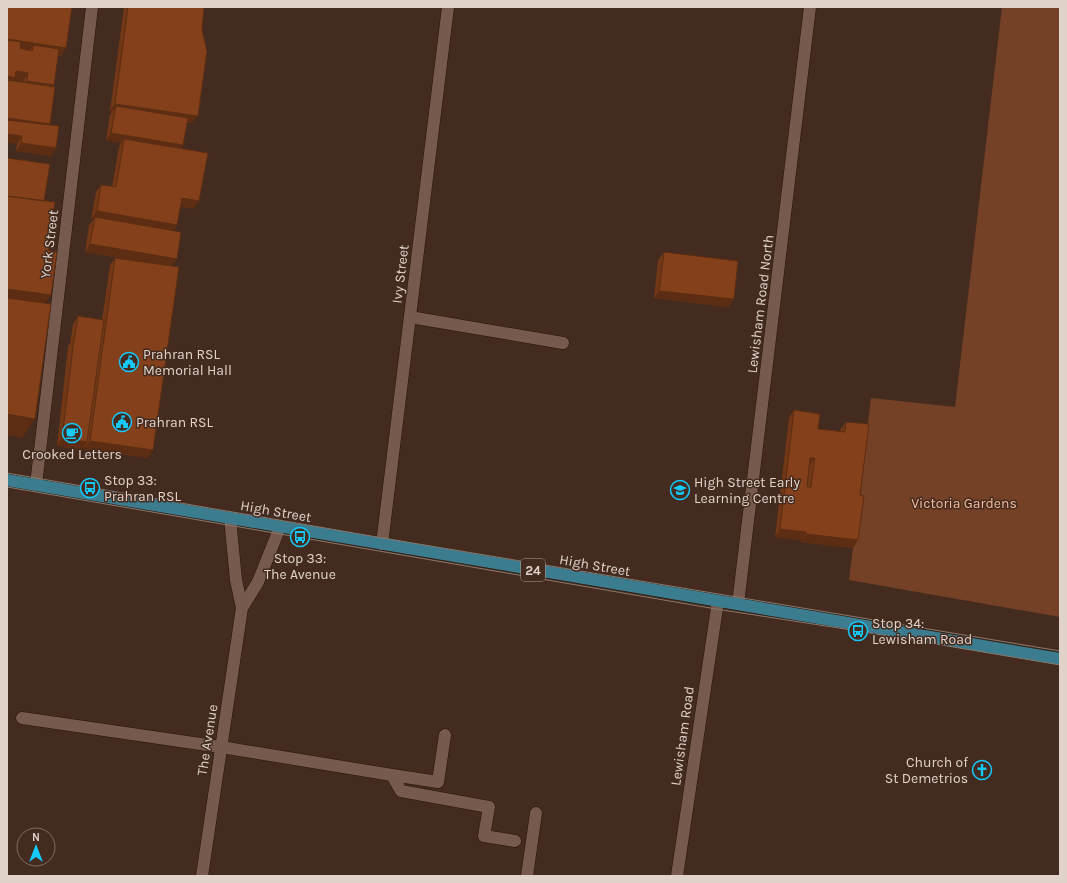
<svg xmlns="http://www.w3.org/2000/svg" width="1067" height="883" font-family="Karla,sans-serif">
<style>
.green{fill:#744127}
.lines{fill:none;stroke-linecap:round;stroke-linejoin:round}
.service-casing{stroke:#281308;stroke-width:13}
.minor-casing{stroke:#281308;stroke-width:13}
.tertiary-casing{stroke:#281308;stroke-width:13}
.primary-casing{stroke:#281308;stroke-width:13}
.service{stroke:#755a4d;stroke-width:12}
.minor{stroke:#755a4d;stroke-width:12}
.tertiary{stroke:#755a4d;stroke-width:12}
.primary{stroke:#3b7d8e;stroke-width:12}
.tram{stroke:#8c786e;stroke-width:1}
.wall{fill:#713716;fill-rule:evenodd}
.shaded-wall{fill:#5c2d12}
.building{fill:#83401a;stroke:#5c2d12;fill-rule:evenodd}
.labels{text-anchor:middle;stroke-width:3;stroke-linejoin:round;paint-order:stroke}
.shield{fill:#432b1f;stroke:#b2a097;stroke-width:1}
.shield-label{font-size:13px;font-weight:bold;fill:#e1d2ca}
.street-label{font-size:14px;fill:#e1d2ca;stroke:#432b1f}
.poi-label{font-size:14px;fill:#e1d2ca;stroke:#432b1f;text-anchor:start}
.park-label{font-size:14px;fill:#f8bb9d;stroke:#432b1f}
</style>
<rect width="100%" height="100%" fill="#432b1f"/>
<!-- green -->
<path class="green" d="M1002,7h58v610l-211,-37 22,-182 84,9z"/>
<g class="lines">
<!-- service casing -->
<g class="service-casing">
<path id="service" d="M410,317l153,26
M22,718l199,29 171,28 9,16 88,16 -5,29 31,5
M392,775l46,7 7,-47
M527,876l9,-63"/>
</g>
<!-- minor casing -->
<g class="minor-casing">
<path id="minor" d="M36,485l56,-478
M382,544l66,-537
M738,604l72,-597
M677,876l41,-275"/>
</g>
<!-- tertiary casing -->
<g class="tertiary-casing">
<path id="tertiary" d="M242,608l16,-26 22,-55
M202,876l40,-268 -6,-28 -6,-62"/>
</g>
<!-- primary casing -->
<g class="primary-casing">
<path id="primary" d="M7,480l1053,179"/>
</g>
<!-- service -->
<use href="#service" class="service"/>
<!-- minor -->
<use href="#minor" class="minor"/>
<!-- tertiary -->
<use href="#tertiary" class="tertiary"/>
<!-- primary -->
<use href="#primary" class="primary"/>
<!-- tram -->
<path class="tram" d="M7,473l376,65 677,113
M7,487l709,122 142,22 202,34"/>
</g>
<!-- wall -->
<path class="wall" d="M7,7l54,49 -3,-1 -5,32 -4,38 7,23 -5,8 -35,-5 1,-7 -10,-2zM13,80l10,1 -1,1 -10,-1z
M124,7h80l-12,116h-5l-4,22 -2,4 13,60 -14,-3 -3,19 -4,6 -1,35 -19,184 -5,8 -64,-9 1,-3 -3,4 -25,-4 11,-100 2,-2 3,-20 5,-8 24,4 8,-55 5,-7 18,2 -48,-8 4,-27 5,-6h-3l5,-27 5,-7 11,1 7,-39 2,-4 -15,-3 4,-26 2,-2 -2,-1z
M664,252l70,47 -6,8 -74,-9 4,-38z
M794,410l24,19 22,2v-1l6,-8 14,73 -2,45 -5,8 -53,-6 1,-2 -26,-3 14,-119z"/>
<!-- shaded-wall -->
<path class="shaded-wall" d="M7,39l59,9 -5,8 -29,-5 2,-6 -5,6 -22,-4z
M16,71l12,2 -5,8 -10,-1 -4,5h-2v-9z
M27,81l27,4 -5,7 -28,-3z
M115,104l83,12 -6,7 -77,-11 1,-6 -4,6 -2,-1z
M7,118l43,6 -5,7 -38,-5z
M111,133l72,12 -5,8 -54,-14 -3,4 -15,-3z
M7,134l15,2 -5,8 -10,-2z
M21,143l35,5 -5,8 -35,-5z
M182,198l17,3 -5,8 -17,-4z
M97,211l80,14 -5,7 -77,-15 -1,2h-3z
M90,244l87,15 -6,8 -86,-15z
M7,289l44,6 -13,19 -31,-4z
M659,291l75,8 -6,8 -74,-9z
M7,414l28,5 -13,19 -15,-3z
M62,438l25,4 -5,8 -25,-4z
M90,441l63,9 -5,8 -64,-9z
M810,458h5l-6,8h-5z
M780,529l26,3 -5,8 -26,-3z
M806,534l52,6 -5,8 -53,-6z"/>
<!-- building -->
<path class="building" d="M7,7h65l-6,41 -59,-9z
M128,7h76l-2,23 5,21 -9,65 -83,-12z
M7,40l14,2 -1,6 12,3 2,-6 25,4 -5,36 -27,-4 1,-8 -12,-2 -1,7 -8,-2z
M7,80l48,7 -5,37 -43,-6z
M116,106l72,12 -5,27 -72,-12z
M7,120l52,6 -3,22 -35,-5 1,-7 -15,-2z
M124,139l84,14 -9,48 -17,-3 -5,27 -80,-14 4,-26 15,2z
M7,158l43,6 -6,37 -37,-5z
M7,196l48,6 -7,48 9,2 -6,43 -44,-6z
M95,217l86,15 -4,27 -87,-15z
M664,252l74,9 -4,38 -75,-8z
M115,258l64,9 -26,183 -63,-9z
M7,298l44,6 -16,115 -28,-5z
M78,316l26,4 -17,122 -25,-4 12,-99 1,-3z
M794,410l26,4 -2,15 27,3 1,-10 23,2 -9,71 4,1 -6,44 -52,-6v-2l-26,-3zM810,458h5l-4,29h-4z"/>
<!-- icons -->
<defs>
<g id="civic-ring" transform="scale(1)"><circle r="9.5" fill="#432b1f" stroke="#15cafb" stroke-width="1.5"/><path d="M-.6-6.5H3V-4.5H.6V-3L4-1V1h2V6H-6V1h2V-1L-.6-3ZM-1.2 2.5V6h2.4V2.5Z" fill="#15cafb"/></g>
<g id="cafe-ring" transform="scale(1)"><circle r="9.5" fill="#432b1f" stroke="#15cafb" stroke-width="1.5"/><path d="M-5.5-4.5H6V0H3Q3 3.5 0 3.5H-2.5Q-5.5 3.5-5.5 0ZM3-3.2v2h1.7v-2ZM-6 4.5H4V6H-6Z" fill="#15cafb"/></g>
<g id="bus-ring" transform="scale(1)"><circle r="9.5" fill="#432b1f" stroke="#15cafb" stroke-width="1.5"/><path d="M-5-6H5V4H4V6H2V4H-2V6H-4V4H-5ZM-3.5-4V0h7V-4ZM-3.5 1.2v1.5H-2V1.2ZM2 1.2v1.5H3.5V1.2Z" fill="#15cafb"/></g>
<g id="school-ring" transform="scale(1)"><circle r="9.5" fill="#432b1f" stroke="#15cafb" stroke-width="1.5"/><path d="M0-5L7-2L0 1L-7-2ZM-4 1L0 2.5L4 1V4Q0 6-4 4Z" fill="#15cafb"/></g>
<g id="church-ring" transform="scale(1)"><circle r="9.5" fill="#432b1f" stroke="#15cafb" stroke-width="1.5"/><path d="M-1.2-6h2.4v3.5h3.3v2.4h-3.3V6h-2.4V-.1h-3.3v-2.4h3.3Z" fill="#15cafb"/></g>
</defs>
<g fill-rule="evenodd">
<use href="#civic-ring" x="129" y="362"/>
<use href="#civic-ring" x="122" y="422"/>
<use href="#cafe-ring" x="72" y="433"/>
<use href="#bus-ring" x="90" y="488"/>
<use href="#school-ring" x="680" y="490"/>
<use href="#bus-ring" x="300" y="537"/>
<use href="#bus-ring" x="858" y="631"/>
<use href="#church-ring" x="982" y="770"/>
</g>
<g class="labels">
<!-- shield labels -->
<rect class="shield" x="521" y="559" width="24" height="22" rx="3"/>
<g class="shield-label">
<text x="533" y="575">24</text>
</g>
<!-- street labels -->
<g class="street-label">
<text transform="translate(49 244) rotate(-83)" y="5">York Street</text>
<text transform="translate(400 274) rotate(-83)" y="5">Ivy Street</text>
<text transform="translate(760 304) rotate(-83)" y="5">Lewisham Road North</text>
<text transform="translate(276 511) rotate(10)" y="5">High Street</text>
<text transform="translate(595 565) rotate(10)" y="5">High Street</text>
<text transform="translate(682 736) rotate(-82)" y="5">Lewisham Road</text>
<text transform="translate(207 740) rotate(-81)" y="5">The Avenue</text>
</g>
<!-- poi labels -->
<g class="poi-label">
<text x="143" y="359">Prahran RSL<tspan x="143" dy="16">Memorial Hall</tspan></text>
<text x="136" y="427">Prahran RSL</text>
<text x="72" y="459" text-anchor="middle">Crooked Letters</text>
<text x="104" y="485">Stop 33:<tspan x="104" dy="16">Prahran RSL</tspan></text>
<text x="694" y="487">High Street Early<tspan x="694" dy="16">Learning Centre</tspan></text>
<text x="300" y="563" text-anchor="middle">Stop 33:<tspan x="300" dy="16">The Avenue</tspan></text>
<text x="872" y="628">Stop 34:<tspan x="872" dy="16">Lewisham Road</tspan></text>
<text x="968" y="767" text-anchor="end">Church of<tspan x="968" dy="16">St Demetrios</tspan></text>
</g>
<!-- park labels -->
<g class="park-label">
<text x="964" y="508">Victoria Gardens</text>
</g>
</g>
<!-- border -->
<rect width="1067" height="883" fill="none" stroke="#e1d2ca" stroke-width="16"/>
<!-- north arrow -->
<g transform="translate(36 847)"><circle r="19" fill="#432b1f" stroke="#826e63"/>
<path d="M0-3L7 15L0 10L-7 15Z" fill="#15cafb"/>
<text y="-6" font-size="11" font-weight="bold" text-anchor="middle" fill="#e1d2ca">N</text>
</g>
</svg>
